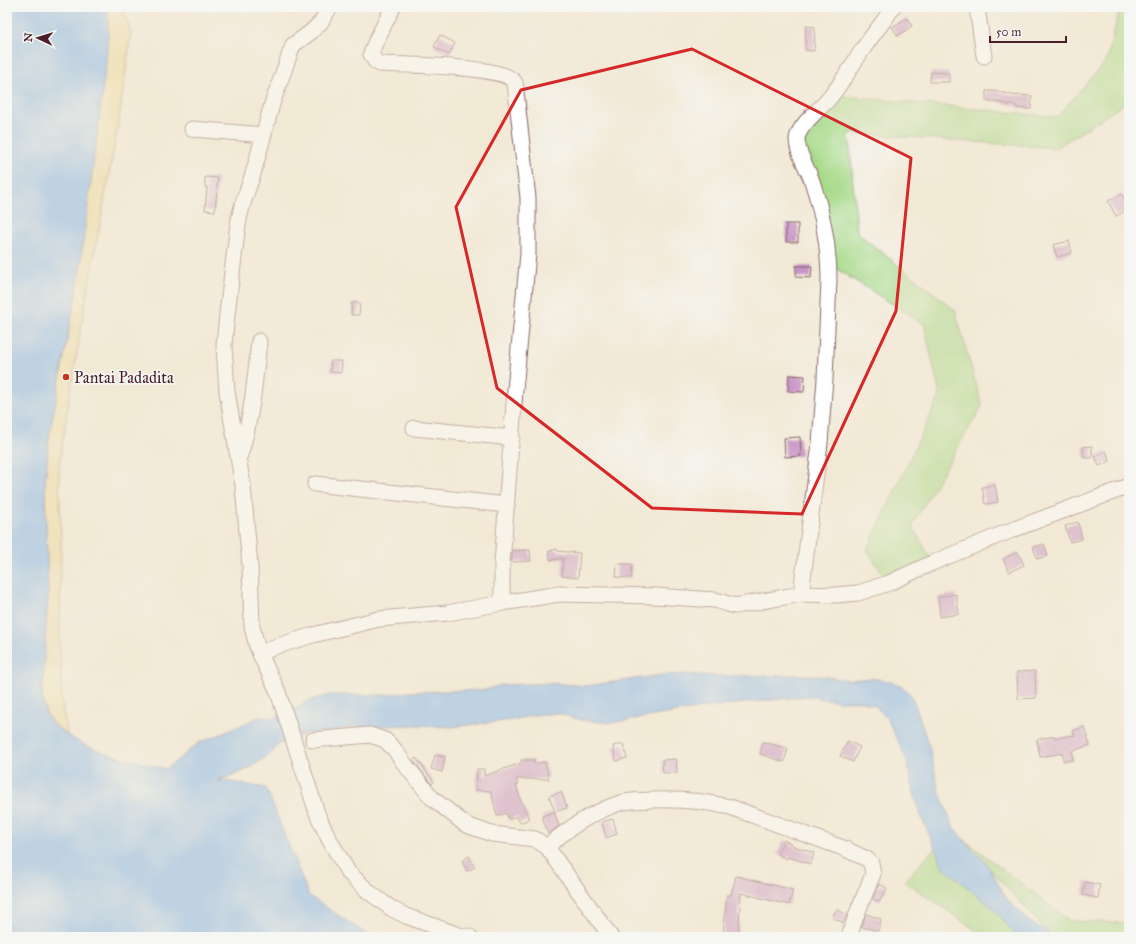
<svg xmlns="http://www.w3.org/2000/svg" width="1136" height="944" font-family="'IM FELL Great Primer',serif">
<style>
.green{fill:#a7da89;stroke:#787c5a}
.sand{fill:#eeda9e;stroke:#9c7c64}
.water{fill:#81b5ef;stroke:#666a8d}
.building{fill:#c793c6}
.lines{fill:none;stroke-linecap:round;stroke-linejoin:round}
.minor-casing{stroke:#856667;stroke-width:17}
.minor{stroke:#fff;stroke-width:15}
.marked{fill:none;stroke:#d62828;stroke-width:3;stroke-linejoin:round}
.poi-dot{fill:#c8321e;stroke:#f6f6f2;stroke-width:1.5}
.labels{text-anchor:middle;stroke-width:3.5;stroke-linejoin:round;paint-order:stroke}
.poi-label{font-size:16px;fill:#4a1f2b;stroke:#f6f6f2;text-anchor:start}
</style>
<rect width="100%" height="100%" fill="#f6f6f2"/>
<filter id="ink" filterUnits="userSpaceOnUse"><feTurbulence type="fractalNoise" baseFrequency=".025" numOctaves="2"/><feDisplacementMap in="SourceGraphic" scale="8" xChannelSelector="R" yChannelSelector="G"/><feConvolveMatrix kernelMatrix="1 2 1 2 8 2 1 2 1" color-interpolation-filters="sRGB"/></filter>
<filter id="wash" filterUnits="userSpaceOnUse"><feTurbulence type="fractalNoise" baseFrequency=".012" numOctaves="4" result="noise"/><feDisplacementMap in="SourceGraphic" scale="16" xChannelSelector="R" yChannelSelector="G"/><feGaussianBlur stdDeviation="0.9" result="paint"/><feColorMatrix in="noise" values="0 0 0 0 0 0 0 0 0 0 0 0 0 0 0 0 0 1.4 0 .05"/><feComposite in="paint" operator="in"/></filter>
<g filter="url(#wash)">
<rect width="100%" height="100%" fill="#f2e9d6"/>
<!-- green -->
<path class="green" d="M1120,7h9v94l-73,47 -207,-15 8,100 98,77 27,96 -70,119 19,35 -43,22 -21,-32 73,-155 -16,-71 -95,-60 -27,-129 33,-40 222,22 50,-57z
M961,837l109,84 59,2v14h-77z
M934,849l93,88h-41l-82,-56z"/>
<!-- sand -->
<path class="sand" d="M107,7h13l7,12 4,14 -12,87 -38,208 -13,78 -9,62 2,76 -1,96 2,62 5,33c-16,-13 -22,-18 -25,-40l6,-101 -3,-110 4,-48 29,-153 22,-175 8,-96z"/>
<!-- water -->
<path class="water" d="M7,7h100c3,19 0,38 -1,56l-28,220 -29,153 -4,48 3,110 -6,101c1,7 1,15 5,21 3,7 9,11 15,15 30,23 68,28 104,38l34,-27 24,-9 35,-16 15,1 21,-9 12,-8 23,-6h54l26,-3 75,-2 16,-5 50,-2 35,3 76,-11 23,-1 30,2 96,-1 39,5 21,-2 17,3 13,5 9,8 6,13 14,43 9,41 14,35 8,11 26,27 19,34 26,26 11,5 9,8h-33l-8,-7 -15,-19 -53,-44 -24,-56 -8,-29 -3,-19 -21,-45 -13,-13 -14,-4h-22l-31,-5 -99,11 -97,16 -30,-3 -23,-7 -24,2 -21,5 -61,7 -35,-2 -68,2 -24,6h-18l-30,12 -4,7 -21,15 -22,10 -12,3 48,8 43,108 62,41h-364z"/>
<g id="blocks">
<!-- building -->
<path class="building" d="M907,18l5,8 -14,10 -6,-9z
M806,26l9,1 -1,24 -9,-1z
M440,35l15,8 -6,12 -15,-8z
M931,72l18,1v9h-19z
M986,91h8l24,5v-1l14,1 -1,13 -14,-1v-2l-31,-6z
M205,177l13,1 -3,33 -10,-1 2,-23h-2z
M1122,194l7,15 -13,7 -8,-15z
M786,224h12v18h-12z
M1069,241l3,12 -15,4 -4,-12z
M796,266h16l-1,12 -15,-1z
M352,303h8l-1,12h-8z
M331,361h11l-1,12 -11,-1z
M789,375l16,1 -1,16 -16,-1z
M800,437l1,19 -16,1 -1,-19z
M1092,446v12h-8l-1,-11z
M1106,451l4,10 -11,5 -4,-10z
M995,485l3,17 -13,2 -3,-17z
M1078,522l4,17 -12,3 -5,-16z
M1044,544l4,12 -11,3 -4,-12z
M557,549v2l23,2 -2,25 -16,-2 1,-18 -13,2 -1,-9z
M530,550l1,11 -19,1v-11z
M1018,552l6,13 -15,7 -6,-13z
M617,564h15l-1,14 -15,-1z
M956,594l3,20 -19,3 -2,-20z
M1035,671l1,27 -18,1 -1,-27z
M1084,727l6,18 -18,6 1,9 -10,1v-8l-23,4 -3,-18 18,-3v2l20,-3 -2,-4z
M848,741l12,6 -7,15 -13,-6z
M763,742l25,7 -4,13 -24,-8z
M623,744l4,14 -11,3 -3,-15z
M435,755l10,2 -3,15 -11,-3z
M416,758l18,24 -2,2 -19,-24z
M676,759l1,14h-14l-1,-13z
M521,760h13v4l11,-2 4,17h-33l2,6h-2l4,14 9,20 -9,4 -3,-7 -8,4 -3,-7 -9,3 -6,-25 -15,-1 1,-21h7v7l37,-13z
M561,792l6,16 -12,4 -6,-16z
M554,812l5,14 -11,8 -6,-18z
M613,819l4,15 -11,4 -4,-16z
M784,840l12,7 18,6 -3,11 -23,-7 -1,2 -10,-5z
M469,856l6,11 -8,4 -5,-10z
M736,876l57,14 -4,15 -48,-12 -3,43 -15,-1 4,-40h4z
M1085,882l15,3 -2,13 -15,-3z
M879,884l8,4 -8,14 -6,-3z
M837,909l10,6 -4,8 -11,-6z
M866,914l15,5 -3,12 -16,-4z"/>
</g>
</g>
<g filter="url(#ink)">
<use href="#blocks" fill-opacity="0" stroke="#856667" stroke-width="1"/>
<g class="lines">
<!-- minor casing -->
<g class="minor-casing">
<path id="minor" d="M330,7l-9,15 -10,10 -18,13 -21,59 -19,70 -11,32 -4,18 -11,90 -3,31 3,47 16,94 7,80 2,60 4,17 4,11 14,-7 39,-12 66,-16 68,-6 55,-10 57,-9 96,2 60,4 20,6 66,-12 34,1 23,-2 31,-10 43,-20 80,-33 117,-44
M393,7l-18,36 -4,11 4,7 5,3c22,1 127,1 135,19l13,115v56l-13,136 -13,174v39
M977,7l7,49
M192,129l72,6
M414,428l98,10
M240,455c12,-37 15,-75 19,-114
M315,484l192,21
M801,594l19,-151 5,-64 4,-100c0,-32 -6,-64 -16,-95 -4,-14 -16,-30 -16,-45 1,-12 19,-27 28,-36 15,-16 25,-35 38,-54 9,-14 21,-27 30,-42
M260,654l18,38 40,124 11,23 19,33 21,20 23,17 14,7 53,19 11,2
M313,740l57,-5 15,5 10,10 8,12 29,36 34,27 26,9 43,5 12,8 64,90
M547,847c21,-19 46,-35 73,-44 10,-3 21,-2 31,-3 26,-1 53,1 79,7l113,41 24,11 4,4 2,11 -17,42 -7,21"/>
</g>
<!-- minor -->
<use href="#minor" class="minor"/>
</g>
</g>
<!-- marked area -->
<path d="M0 0H1136V944H0ZM692,49l219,109 -15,153 -94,203 -150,-6 -155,-120 -41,-181 65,-117z" fill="#f2e9d6" fill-opacity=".55" fill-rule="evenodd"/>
<path class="marked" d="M692,49l219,109 -15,153 -94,203 -150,-6 -155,-120 -41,-181 65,-117z"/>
<!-- markers -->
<circle class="poi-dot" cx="66" cy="377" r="4"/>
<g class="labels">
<!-- poi labels -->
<g class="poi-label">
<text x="74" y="383">Pantai Padadita</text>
</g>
</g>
<!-- margin -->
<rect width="1136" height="944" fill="none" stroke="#f6f6f2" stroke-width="24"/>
<!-- north arrow -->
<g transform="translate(38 38) rotate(274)" stroke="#f6f6f2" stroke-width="3" paint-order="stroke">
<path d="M0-3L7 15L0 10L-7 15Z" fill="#4a1f2b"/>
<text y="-6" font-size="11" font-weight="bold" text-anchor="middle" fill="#4a1f2b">N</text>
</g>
<!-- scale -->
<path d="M990 36v6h76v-6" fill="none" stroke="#4a1f2b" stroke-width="2"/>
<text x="996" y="36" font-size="12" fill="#4a1f2b" stroke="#f6f6f2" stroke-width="3" paint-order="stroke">50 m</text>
</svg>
